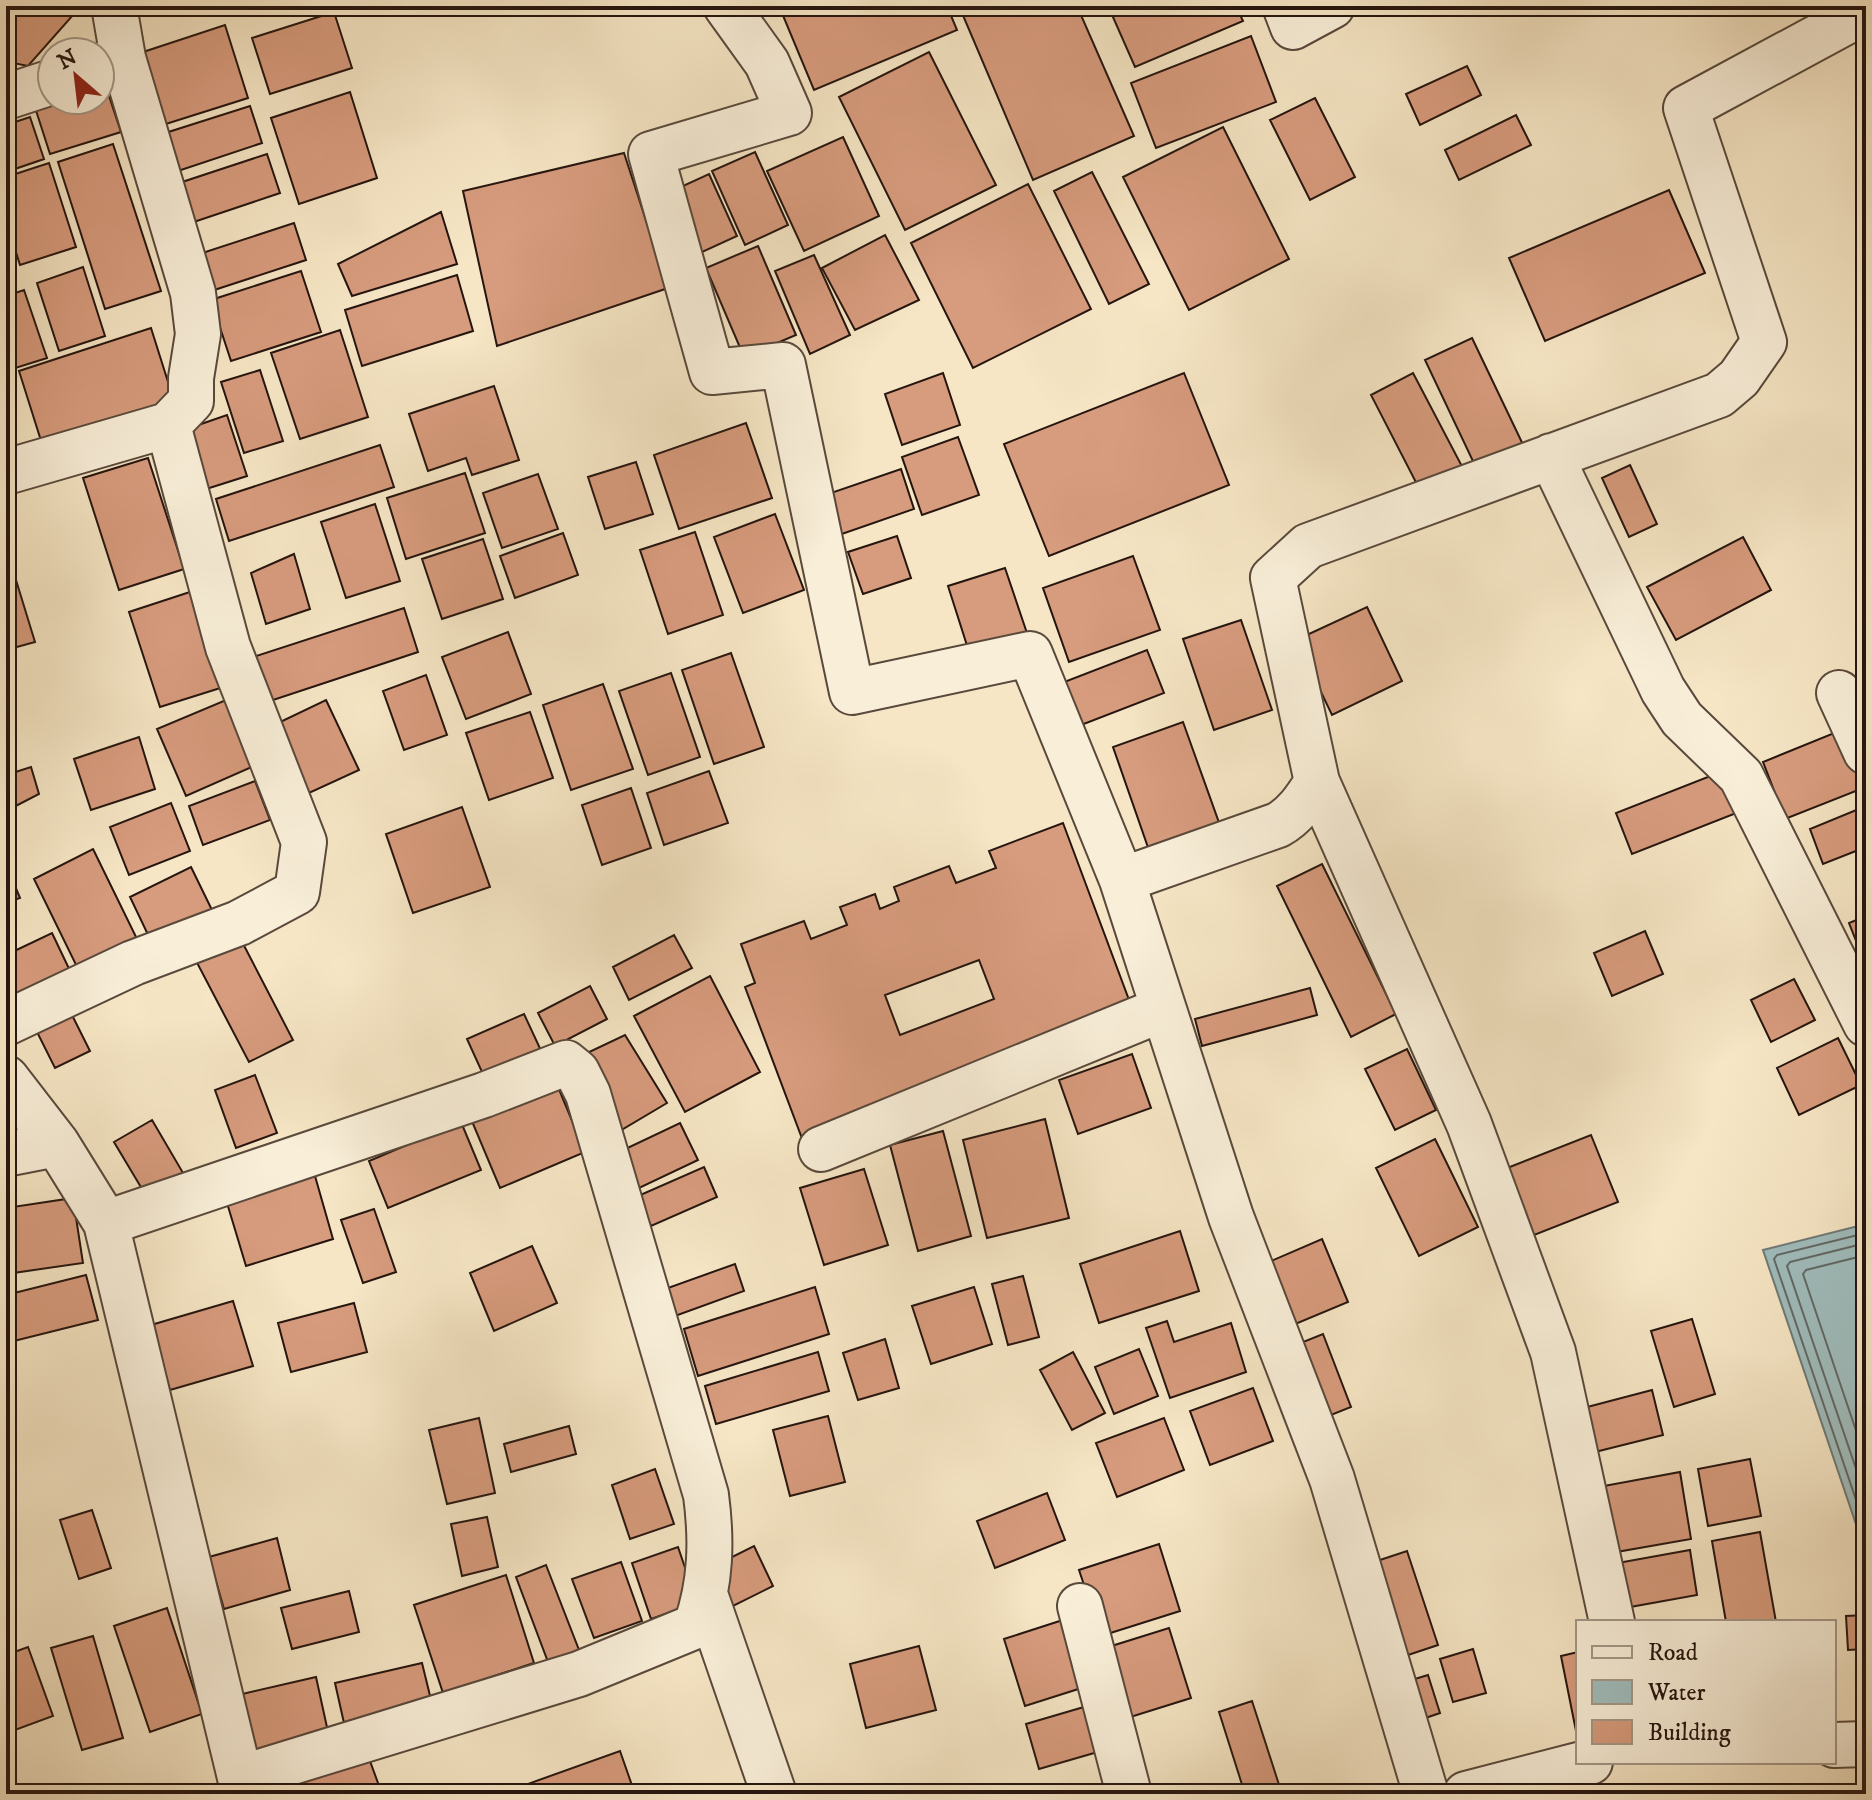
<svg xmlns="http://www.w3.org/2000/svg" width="1872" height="1800" font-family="'IM FELL DW Pica',serif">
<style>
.water{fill:#a0bdbd;stroke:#6f7a77;stroke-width:2}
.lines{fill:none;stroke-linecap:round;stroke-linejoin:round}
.shore{stroke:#626966;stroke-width:2}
.building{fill:#d79b7d;stroke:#25150f;stroke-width:2;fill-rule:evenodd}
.minor-casing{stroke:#59493c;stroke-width:48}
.minor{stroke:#f9efd9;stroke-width:44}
</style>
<rect width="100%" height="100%" fill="#f6e6c5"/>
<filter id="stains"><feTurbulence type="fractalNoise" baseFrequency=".0025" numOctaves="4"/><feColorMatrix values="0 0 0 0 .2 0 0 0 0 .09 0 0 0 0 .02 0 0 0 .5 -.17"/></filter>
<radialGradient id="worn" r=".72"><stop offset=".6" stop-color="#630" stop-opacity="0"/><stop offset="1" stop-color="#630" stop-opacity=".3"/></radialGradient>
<!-- water -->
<path class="water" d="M1866,1224v316l-5,-1 -98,-289z"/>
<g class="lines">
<!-- shore -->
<path class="shore" d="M1866,1233l-89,22 -3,4 92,270
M1866,1243l-76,19 -3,4 79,232
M1866,1255l-60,15 -3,4 63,186"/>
</g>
<!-- building -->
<path class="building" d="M6,6h75l-53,60 -15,-3 -7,-35z
M779,6h168l10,24 -143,60z
M959,6h118l57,130 -101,44z
M1114,6h122l7,15 -108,46 -26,-59z
M334,12l18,56 -82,26 -18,-56z
M225,25l23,73 -98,31 -22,-72z
M1251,36l25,66 -120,46 -25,-65z
M929,52l67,133 -91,45 -66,-133z
M1467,66l14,29 -61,30 -14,-31z
M101,72l20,60 -71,22 -19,-59 21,5h48z
M350,92l27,86 -78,26 -28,-86z
M1315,98l40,79 -45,23 -40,-80z
M250,106l12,37 -90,30 -13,-38z
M1516,115l15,30 -72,35 -14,-30z
M30,117l14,42 -38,13v-47z
M1223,127l66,132 -100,51 -66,-133z
M843,137l36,79 -75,35 -37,-80z
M113,144l48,147 -56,18 -47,-147z
M755,152l33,73 -43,20 -33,-74z
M624,153l44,135 -171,58 -34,-155z
M267,154l13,39 -104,35 -12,-40z
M49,163l27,84 -56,18 -14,-44v-44z
M1092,172l57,112 -40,20 -55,-113z
M709,174l28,62 -37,17 -28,-62z
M1028,184l63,125 -118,59 -62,-125z
M1669,190l36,83 -160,68 -36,-83z
M441,212l16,52 -105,32 -14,-32z
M294,223l12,37 -107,35 -12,-37z
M885,235l34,65 -64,30 -33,-62z
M758,246l38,89 -52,22 -38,-89z
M6,252l6,19 -6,2z
M814,255l36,80 -40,19 -35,-83z
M83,267l22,69 -46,15 -22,-68z
M301,271l20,61 -90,29 -20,-61z
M457,275l16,56 -111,35 -17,-56z
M24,290l23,68 -41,13v-75z
M151,328l24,76 -132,43 -24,-76z
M340,330l28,87 -68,22 -29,-86z
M1472,338l55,115 -47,23 -55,-116z
M260,370l23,71 -39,12 -23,-71z
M943,373l17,52 -58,20 -17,-51z
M1184,373l45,112 -180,71 -45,-112z
M1413,373l53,101 -43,22 -52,-101z
M494,386l25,74 -47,15 -6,-17 -38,13 -19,-57z
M227,415l20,61 -47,15 -19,-60z
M746,423l26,75 -93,31 -25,-74z
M958,437l21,58 -57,20 -20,-58z
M380,445l14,42 -165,54 -13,-42z
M148,458l36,111 -65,21 -36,-112z
M636,462l17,52 -48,15 -17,-52z
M1630,465l27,59 -28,13 -27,-59z
M901,469l13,40 -75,26 -14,-40z
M465,473l20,60 -79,26 -19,-61z
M538,474l20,55 -56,19 -19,-55z
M375,504l25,77 -54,17 -25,-76z
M775,514l29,76 -61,23 -29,-76z
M695,532l28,83 -55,19 -28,-84z
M563,533l15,42 -63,23 -15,-42z
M897,536l14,42 -48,16 -15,-42z
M1743,537l28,53 -95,50 -29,-53z
M483,539l20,60 -61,20 -20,-60z
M294,554l16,55 -44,15 -15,-51z
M1133,556l27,74 -91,32 -26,-74z
M1005,568l24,71 -58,19 -23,-72z
M16,580l19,62 -29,8v-67z
M202,588l31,96 -73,23 -31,-95z
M1367,607l35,74 -70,34 -36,-75z
M404,608l14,44 -160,53 -14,-45z
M1241,620l31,90 -58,20 -31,-91z
M508,632l23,62 -65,25 -24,-62z
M1147,650l17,43 -88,34 -17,-43z
M731,653l33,94 -50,17 -32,-94z
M671,673l29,84 -52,18 -29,-84z
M426,675l21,60 -43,15 -21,-59z
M603,684l30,85 -62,21 -28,-85z
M226,700l28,66 -68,30 -29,-67z
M326,700l33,70 -50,23 -33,-69z
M530,712l23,66 -64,22 -23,-67z
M1183,722l39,109 -71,25 -38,-109z
M1844,729l22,58 -81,32 -22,-57z
M139,737l16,52 -64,21 -17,-51z
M31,767l8,27 -33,17v-36z
M709,771l19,52 -64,22 -17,-52z
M1723,771l16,41 -107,42 -16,-41z
M255,781l15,39 -67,25 -14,-39z
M631,788l20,60 -49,17 -20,-60z
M171,803l19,48 -61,24 -19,-48z
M1866,806v41l-43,17 -13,-35z
M462,807l28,80 -77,26 -27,-79z
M1063,823l78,209 -332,125 -64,-170 10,-4 -14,-39 63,-23 7,18 36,-14 -7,-18 35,-13 5,15 19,-8 -5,-14 55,-21 7,17 40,-15 -7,-17zM979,960l15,39 -94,36 -15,-40z
M93,849l46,94 -59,30 -46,-94z
M6,864l14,34 -14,5z
M1322,864l74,150 -45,23 -74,-151z
M191,867l21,43 -62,29 -20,-42z
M1866,916v50l-17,-43z
M1645,931l18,43 -51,22 -18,-43z
M52,933l21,44 -67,31v-53z
M238,934l55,106 -44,22 -55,-105z
M674,935l18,33 -63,32 -16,-33z
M710,976l50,96 -75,40 -51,-96z
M1794,979l21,41 -44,22 -20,-42z
M590,986l17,33 -52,27 -17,-33z
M1310,988l7,27 -115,31 -7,-27z
M69,1009l21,42 -35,17 -21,-42z
M524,1014l20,43 -57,26 -20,-44z
M625,1035l42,68 -49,29 -31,-79z
M1838,1038l23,47 -62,30 -22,-47z
M1407,1049l29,61 -41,20 -30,-61z
M1132,1054l19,54 -73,26 -19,-54z
M255,1075l22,58 -41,15 -21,-58z
M556,1082l29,70 -85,36 -29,-69z
M1045,1119l24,99 -82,20 -24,-98z
M152,1120l34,58 -38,21 -34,-57z
M461,1122l20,48 -93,38 -19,-47z
M680,1123l18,37 -61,29 -18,-37z
M943,1131l28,105 -53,15 -28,-106z
M1591,1135l27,67 -89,35 -27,-67z
M1435,1139l43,88 -59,29 -43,-88z
M704,1167l13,30 -66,29 -13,-30z
M864,1169l24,76 -64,20 -24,-77z
M315,1176l18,63 -87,27 -19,-63z
M73,1198l10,65 -77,11v-66z
M374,1209l22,63 -33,11 -22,-63z
M1180,1231l19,60 -100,32 -19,-59z
M1322,1239l26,63 -67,28 -26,-62z
M532,1246l25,57 -63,28 -24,-58z
M735,1264l9,27 -69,25 -10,-27z
M86,1275l12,45 -92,23v-48z
M1023,1276l16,61 -31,8 -16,-61z
M815,1287l14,47 -131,42 -14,-47z
M974,1287l18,57 -61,20 -19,-58z
M233,1301l20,65 -83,24 -19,-65z
M354,1303l13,49 -76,20 -13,-49z
M1692,1319l23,75 -41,13 -23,-76z
M1167,1321l7,21 57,-19 15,49 -76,26 -24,-70z
M1323,1334l28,73 -40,16 -28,-73z
M885,1339l14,49 -41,12 -15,-47z
M1139,1349l19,47 -44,18 -19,-47z
M818,1352l11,39 -113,33 -11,-38z
M1073,1352l32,61 -33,17 -32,-60z
M1253,1388l20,53 -63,24 -20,-54z
M1652,1390l11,45 -80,20 -11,-44z
M828,1416l17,66 -55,14 -17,-66z
M479,1418l16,75 -48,11 -18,-74z
M1164,1418l20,52 -67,27 -21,-54z
M569,1426l7,28 -65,18 -7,-28z
M1750,1459l11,57 -53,10 -10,-57z
M655,1469l19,55 -44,15 -18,-54z
M1680,1472l11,67 -86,15 -12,-66z
M1047,1493l18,47 -70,28 -18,-47z
M92,1510l19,58 -32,11 -19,-59z
M487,1517l11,50 -36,9 -11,-52z
M1760,1532l16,90h-50l-14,-81z
M277,1538l13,52 -66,19 -15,-52z
M1159,1544l21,67 -79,25 -22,-66z
M754,1546l19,40 -40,20 -19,-40z
M678,1547l19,56 -46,16 -19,-56z
M1690,1550l7,45 -78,14 -7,-45z
M1407,1551l31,94 -42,14 -31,-94z
M621,1562l21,59 -48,17 -22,-59z
M546,1565l33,85 -31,12 -32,-85z
M506,1575l28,88 -91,30 -29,-88z
M349,1591l10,41 -67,17 -11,-41z
M167,1608l35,106 -52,18 -36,-106z
M1866,1615v34l-18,1 -2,-34z
M1072,1617l22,67 -69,22 -21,-67z
M1169,1628l22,70 -67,21 -22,-70z
M93,1636l30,102 -41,12 -31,-102z
M919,1646l17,64 -70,18 -16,-64z
M28,1647l25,69 -38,14 -9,-26v-49z
M1473,1649l13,44 -33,9 -13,-43z
M1578,1652v89l-17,-85z
M422,1663l12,49 -88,20 -11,-49z
M1428,1675l12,38 -32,11 -13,-39z
M316,1677l14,64 -78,18 -14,-64z
M1252,1701l30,93h-37l-26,-82z
M1094,1704l14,45 -69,20 -13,-45z
M366,1750l16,44h-112l-3,-9z
M620,1751l15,43h-107l-3,-9z"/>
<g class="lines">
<!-- minor casing -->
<g class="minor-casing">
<path id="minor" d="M726,6l41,57 22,50 -138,41 61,218 71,-7 69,327 178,-38 92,226 109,337 101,262 94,315
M1285,6l8,21 39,-21
M100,66l23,-8 -9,-52
M6,97l46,-15
M1551,456l112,234 19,29 59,57 125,248
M6,472l162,-47 23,-24v-23l7,-44 -5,-41 -70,-235
M1839,693l27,59
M1317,782l152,342 84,228 59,270
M1122,880l156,-55c18,-10 28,-26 39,-43l-44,-204 35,-32 411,-151 20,-17 25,-36 -78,-234 180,-97
M6,1023l127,-60 106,-40 58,-31 7,-50 -76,-195 -60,-222
M6,1078l51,66 49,79 138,571
M821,1149l342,-140
M6,1154l51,-10
M106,1223l378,-128 82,-32 11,9 11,22 118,401c6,46 5,87 -10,131l-117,48 -339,104
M706,1597l68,197
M1080,1606l49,188
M1834,1745l32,-1
M1466,1794l124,-32"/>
</g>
<!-- minor -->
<use href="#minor" class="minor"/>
</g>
<!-- margin -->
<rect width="1872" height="1800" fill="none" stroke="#f6e6c5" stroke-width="32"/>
<rect x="8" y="8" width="1856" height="1784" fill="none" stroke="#25150f" stroke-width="4"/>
<rect x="16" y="16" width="1840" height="1768" fill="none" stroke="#25150f" stroke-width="2"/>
<!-- legend -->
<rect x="1576" y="1620" width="260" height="144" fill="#f9efd9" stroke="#a49888" stroke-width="2"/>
<rect x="1592" y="1646" width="40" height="12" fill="#f9efd9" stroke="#a49888" stroke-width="2"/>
<text x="1648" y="1660" font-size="24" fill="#25150f">Road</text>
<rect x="1592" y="1680" width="40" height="24" fill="#a0bdbd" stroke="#a49888" stroke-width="2"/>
<text x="1648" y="1700" font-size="24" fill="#25150f">Water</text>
<rect x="1592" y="1720" width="40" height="24" fill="#d79b7d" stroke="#a49888" stroke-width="2"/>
<text x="1648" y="1740" font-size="24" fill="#25150f">Building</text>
<!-- north arrow -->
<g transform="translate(76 76) rotate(332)"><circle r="38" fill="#f9efd9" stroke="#a49888" stroke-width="2"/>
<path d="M0-6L14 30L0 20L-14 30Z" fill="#8f2418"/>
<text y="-12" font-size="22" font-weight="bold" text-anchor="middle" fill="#25150f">N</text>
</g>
<rect width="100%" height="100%" filter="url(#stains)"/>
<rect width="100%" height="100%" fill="url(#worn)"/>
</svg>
